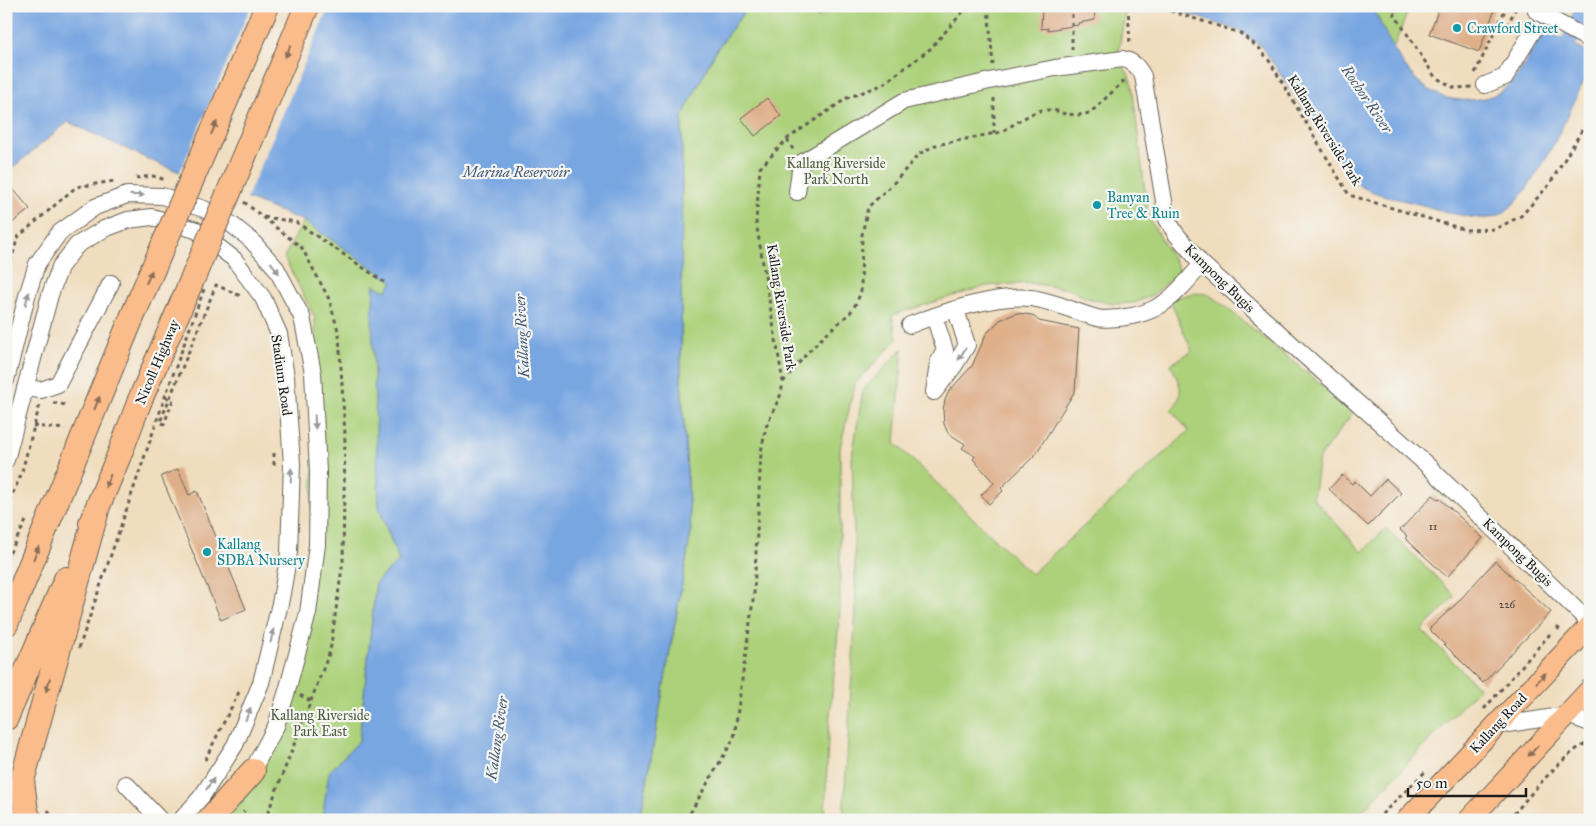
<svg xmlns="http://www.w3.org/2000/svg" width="1596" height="826" font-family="'IM FELL Great Primer',serif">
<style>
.green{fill:#acd17a;stroke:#64764b}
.water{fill:#78a6e1;stroke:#4a617e}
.pier{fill:#f0ddbe}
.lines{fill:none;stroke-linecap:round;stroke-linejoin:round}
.canal{stroke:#78a6e1;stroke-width:16}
.building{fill:#deaf89}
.minor-casing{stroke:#666055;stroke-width:18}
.major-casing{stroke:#666055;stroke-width:23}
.highway-casing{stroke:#666055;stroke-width:26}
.path{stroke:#666055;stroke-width:3;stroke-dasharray:4 4;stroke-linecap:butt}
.minor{stroke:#fff;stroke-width:16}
.major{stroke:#fabc8b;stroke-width:21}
.highway{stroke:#fabc8b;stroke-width:24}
.highway-bridge-casing{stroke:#666055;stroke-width:26;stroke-linecap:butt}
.path-bridge{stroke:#666055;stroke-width:3;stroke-dasharray:4 4;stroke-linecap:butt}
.highway-bridge{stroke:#fabc8b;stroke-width:24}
.oneway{fill:#8b6c54}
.oneway2{fill:#999}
.culture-dot{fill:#0f9aa8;stroke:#f6f6f2;stroke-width:2}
.labels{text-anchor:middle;stroke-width:4.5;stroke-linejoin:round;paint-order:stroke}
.number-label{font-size:11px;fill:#4c4137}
.culture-label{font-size:14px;fill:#0d838f;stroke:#f6f6f2;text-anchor:start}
.street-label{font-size:14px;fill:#1c1c1c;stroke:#f6f6f2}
.park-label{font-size:14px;fill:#4e5b3d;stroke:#f6f6f2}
.water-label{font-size:15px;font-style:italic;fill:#455a75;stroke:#f6f6f2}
</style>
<rect width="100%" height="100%" fill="#f6f6f2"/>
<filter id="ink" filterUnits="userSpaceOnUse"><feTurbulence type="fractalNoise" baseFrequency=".02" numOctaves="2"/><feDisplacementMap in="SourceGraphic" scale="10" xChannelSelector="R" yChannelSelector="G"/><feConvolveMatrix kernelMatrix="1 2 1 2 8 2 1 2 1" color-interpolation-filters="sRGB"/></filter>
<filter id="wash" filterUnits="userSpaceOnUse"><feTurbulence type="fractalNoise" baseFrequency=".0096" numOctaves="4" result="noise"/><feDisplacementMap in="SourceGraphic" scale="20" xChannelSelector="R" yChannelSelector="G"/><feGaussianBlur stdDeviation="1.12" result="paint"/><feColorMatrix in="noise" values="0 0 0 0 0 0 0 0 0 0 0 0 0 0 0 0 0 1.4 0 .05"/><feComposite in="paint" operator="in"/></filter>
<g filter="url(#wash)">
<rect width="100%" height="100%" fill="#f0ddbe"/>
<!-- green -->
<path class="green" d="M748,6h56l13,11 22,-11h287l-9,55c9,7 12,13 15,24l16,131 32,55 -26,23 -19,9 -23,1 -25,-6 -18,-9 -39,-6 -44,3 -94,29 5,24 -42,45 -15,64v162l-12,127 -3,83h-185l51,-287 -10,-154 1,-262 33,-65z
M1372,6h38l-17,43z
M304,221l89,61 -7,9 -12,-6 5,223 20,53 -23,21 -17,159 -29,31 -8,48h-98l52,-94 32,-113 8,-219 -1,-76 -31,-61z
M1193,293l14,1 10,6 137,111 -35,47 -6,40 49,54 24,-24 69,68 -33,34 57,58 -125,132h-511l13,-211 -4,-152 11,-67 40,-42 -8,95 136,131 158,-143 -18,-21c16,-16 8,-27 0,-46l21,-13 -22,-51z"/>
<!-- water -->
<path class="water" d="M6,6h742l-33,46 -33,65 -1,262 10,154 -51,287h-318l7,-48 30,-31 17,-159 23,-21 -20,-53 -7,-187 2,-36 12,6 7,-9 -89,-61 -145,-57 -91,-42 -62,51z
M804,6h35l-22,11z
M1164,6h208c21,42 42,98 99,94 14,-1 28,-5 38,-15 13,-12 26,-40 35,-56l46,25v14c-17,34 -61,145 -100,150 -18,2 -47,-7 -64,-12 -21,-6 -48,-10 -66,-20l-7,-7 -92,-133 -21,-15z"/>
<!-- pier -->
<path class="pier" d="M251,6h78l-83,194 -67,-26z"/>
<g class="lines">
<!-- canal -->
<path class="canal" d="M1558,62l11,-19 15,-37"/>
</g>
<g id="blocks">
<!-- building -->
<path class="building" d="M1042,6h48l4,2 1,12 -17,3v2l-30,5v-2l-7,1z
M1440,6h56l-17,46 -50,-18z
M767,98l14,18 -26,20 -14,-18z
M13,189l17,20 -24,19v-34z
M1017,313l15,2 7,6 40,8 -4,62 -40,64 -34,33 2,3 -14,13 -8,-9 13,-12 -21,-24 2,-3 -13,-8 3,-4 -17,-11 -4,-9 -1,-14 2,-10 4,-9 23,-25 14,-32 14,-14z
M178,469l11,26 8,-4 49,118 -25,11 -60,-144z
M1342,475l10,9 3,-3 15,15 16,-17 15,14 -33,33 -39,-37z
M1433,495l6,5 1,-1 43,39 -36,39 -42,-39 2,-2 -7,-6z
M1495,561l56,51 -68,71 -54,-54 27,-25z"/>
</g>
</g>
<g filter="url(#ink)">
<use href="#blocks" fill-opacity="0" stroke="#666055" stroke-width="1"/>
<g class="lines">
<!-- minor casing -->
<g class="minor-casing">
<path id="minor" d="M1536,11l54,29
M1485,85l20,-8 29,-48
M797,192l4,-29 103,-62 90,-21 61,-12 68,-9c10,2 15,8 20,17l24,143 9,15 26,30 224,200 164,159
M934,316l11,34 -7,13 -4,29
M910,325c33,-13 87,-31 121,-27 23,3 44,14 66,20 6,2 15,0 22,0 43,-4 57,-24 83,-54
M6,380l21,-84 10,-32 22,-31 36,-26 32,-12 35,1 42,13 27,15 20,16 25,28 26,49 11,56 5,99 -1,73 -9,68 -21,78 -11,35 -28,53
M25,388l16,2 17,-6 53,-101
M934,392l20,-26 13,-21 -11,-35
M6,460l44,-165 10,-28 17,-22 27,-16 24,-9 24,-3 44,13 38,29 29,39 16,36 7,43 6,87 -3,89 -8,46 -20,84 -26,62 -33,51 -21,24
M1495,726l72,-11 23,8
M126,784l34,36"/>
</g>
<!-- major casing -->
<g class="major-casing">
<path id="major" d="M1407,820l183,-194
M1469,820l121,-130"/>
</g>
<!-- highway casing -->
<g class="highway-casing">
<path id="highway" d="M140,400l55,-127
M91,523l29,-70
M6,624l11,-26
M6,718l60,-139
M30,820l-4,-8 -4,-31 75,-271
M209,820l44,-49"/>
</g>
<!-- path -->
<path class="path" d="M988,6l5,59
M1128,6l2,40
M1155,6l85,27 20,16 10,13 79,133 117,35 29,-1 26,-13 28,-31 41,-68
M1389,6l46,71 20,11 17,-1
M1517,28l-9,-4 9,-18
M1072,50v-44
M1475,73l32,-67
M994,134v-40
M787,139l7,12
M136,178l17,-2 13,4
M244,202l58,46 27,51 10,35 6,101 -2,126 -13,90 -65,169
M264,217l32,5 88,60
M6,277l12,-40 58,-50 39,-6
M783,382l25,-30 18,-18 24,-21 7,-11 4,-11 1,-56 6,-28 24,-22 27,-31 17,-9 65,-13 30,-18 11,-4h12l11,4 13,1 12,-2 37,-35
M173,400l-9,24 -4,-2 56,-137 27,12
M53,403l14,2
M33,426l32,3
M274,453v16
M6,508l15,-33 19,-71
M1557,627l5,5
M300,695l12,7
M1484,709l66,-75
M205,760l34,-68
M48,810l6,10
M241,820l3,-9
M686,820l48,-82 20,-145 7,-141 5,-25 15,-33 2,-12 -27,-160 4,-54 27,-29 60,-41 35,-13 48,-36 38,-43
M1376,820l51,-50
M1509,820c14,-17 61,-75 81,-77"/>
<!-- minor -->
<use href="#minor" class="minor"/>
<!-- major -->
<use href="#major" class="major"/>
<!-- highway -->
<use href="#highway" class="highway"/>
<!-- highway-bridge casing -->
<g class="highway-bridge-casing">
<path id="highway-bridge" d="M195,273l112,-267
M120,453l20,-53
M17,598l113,-276 137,-316"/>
</g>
<!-- path-bridge -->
<path class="path-bridge" d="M165,397l8,3
M6,560l20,-39
M79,648l86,-251 39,-108"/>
<!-- highway-bridge -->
<use href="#highway-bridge" class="highway-bridge"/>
</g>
<!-- one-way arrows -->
<defs><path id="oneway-solid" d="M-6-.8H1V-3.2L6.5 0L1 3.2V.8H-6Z" transform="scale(1.25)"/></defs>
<g class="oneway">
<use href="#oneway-solid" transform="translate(288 51) rotate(113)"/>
<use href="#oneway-solid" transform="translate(214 128) rotate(-66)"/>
<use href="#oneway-solid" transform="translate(149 277) rotate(-66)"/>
<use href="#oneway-solid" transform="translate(97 403) rotate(-68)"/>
<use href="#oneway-solid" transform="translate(108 481) rotate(111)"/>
<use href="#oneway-solid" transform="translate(36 553) rotate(-68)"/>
<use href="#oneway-solid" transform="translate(1541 678) rotate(-47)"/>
<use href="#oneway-solid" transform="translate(48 685) rotate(106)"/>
<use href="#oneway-solid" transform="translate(1533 751) rotate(133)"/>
</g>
<g class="oneway2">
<use href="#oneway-solid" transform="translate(137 195) rotate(1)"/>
<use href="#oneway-solid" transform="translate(275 268) rotate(54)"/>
<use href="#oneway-solid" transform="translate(27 299) rotate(-75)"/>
<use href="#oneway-solid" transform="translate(962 354) rotate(122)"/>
<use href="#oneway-solid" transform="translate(315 422) rotate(87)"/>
<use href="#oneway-solid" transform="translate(291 475) rotate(-88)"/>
<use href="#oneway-solid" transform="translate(272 636) rotate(-77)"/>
<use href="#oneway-solid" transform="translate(248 714) rotate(-68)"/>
<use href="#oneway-solid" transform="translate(210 784) rotate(-57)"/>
</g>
</g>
<!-- markers -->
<g class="culture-dot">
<circle cx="1457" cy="28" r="5"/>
<circle cx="1097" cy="205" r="5"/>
<circle cx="207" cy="552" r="5"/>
</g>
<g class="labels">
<!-- number labels -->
<g class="number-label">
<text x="1433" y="530">11</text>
<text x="1507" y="608">226</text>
</g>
<!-- culture labels -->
<g class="culture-label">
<text x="1467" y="33">Crawford Street</text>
<text x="1107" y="202">Banyan<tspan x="1107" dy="16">Tree &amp; Ruin</tspan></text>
<text x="217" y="549">Kallang<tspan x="217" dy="16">SDBA Nursery</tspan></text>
</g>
<!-- street labels -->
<g class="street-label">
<text transform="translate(1325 130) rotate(58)" y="5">Kallang Riverside Park</text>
<text transform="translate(1220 278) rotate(44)" y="5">Kampong Bugis</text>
<text transform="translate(782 307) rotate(81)" y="5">Kallang Riverside Park</text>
<text transform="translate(157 362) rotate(-67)" y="5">Nicoll Highway</text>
<text transform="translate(282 375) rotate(82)" y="5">Stadium Road</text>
<text transform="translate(1518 552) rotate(44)" y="5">Kampong Bugis</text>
<text transform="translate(1498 723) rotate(-47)" y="5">Kallang Road</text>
</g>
<!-- park labels -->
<g class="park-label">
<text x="836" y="168">Kallang Riverside<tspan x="836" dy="16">Park North</tspan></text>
<text x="320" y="720">Kallang Riverside<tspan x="320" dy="16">Park East</tspan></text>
</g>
<!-- water labels -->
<g class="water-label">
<text transform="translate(1367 99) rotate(56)" y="5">Rochor River</text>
<text x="516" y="177">Marina Reservoir</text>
<text transform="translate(522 336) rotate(-93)" y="5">Kallang River</text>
<text transform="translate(497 738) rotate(-82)" y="5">Kallang River</text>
</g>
</g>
<!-- margin -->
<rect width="1596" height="826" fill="none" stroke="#f6f6f2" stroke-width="25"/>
<!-- scale -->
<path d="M1408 788v8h118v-8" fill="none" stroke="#1c1c1c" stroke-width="2.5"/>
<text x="1416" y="788" font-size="15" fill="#1c1c1c" stroke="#f6f6f2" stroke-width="4" paint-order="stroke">50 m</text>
</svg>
